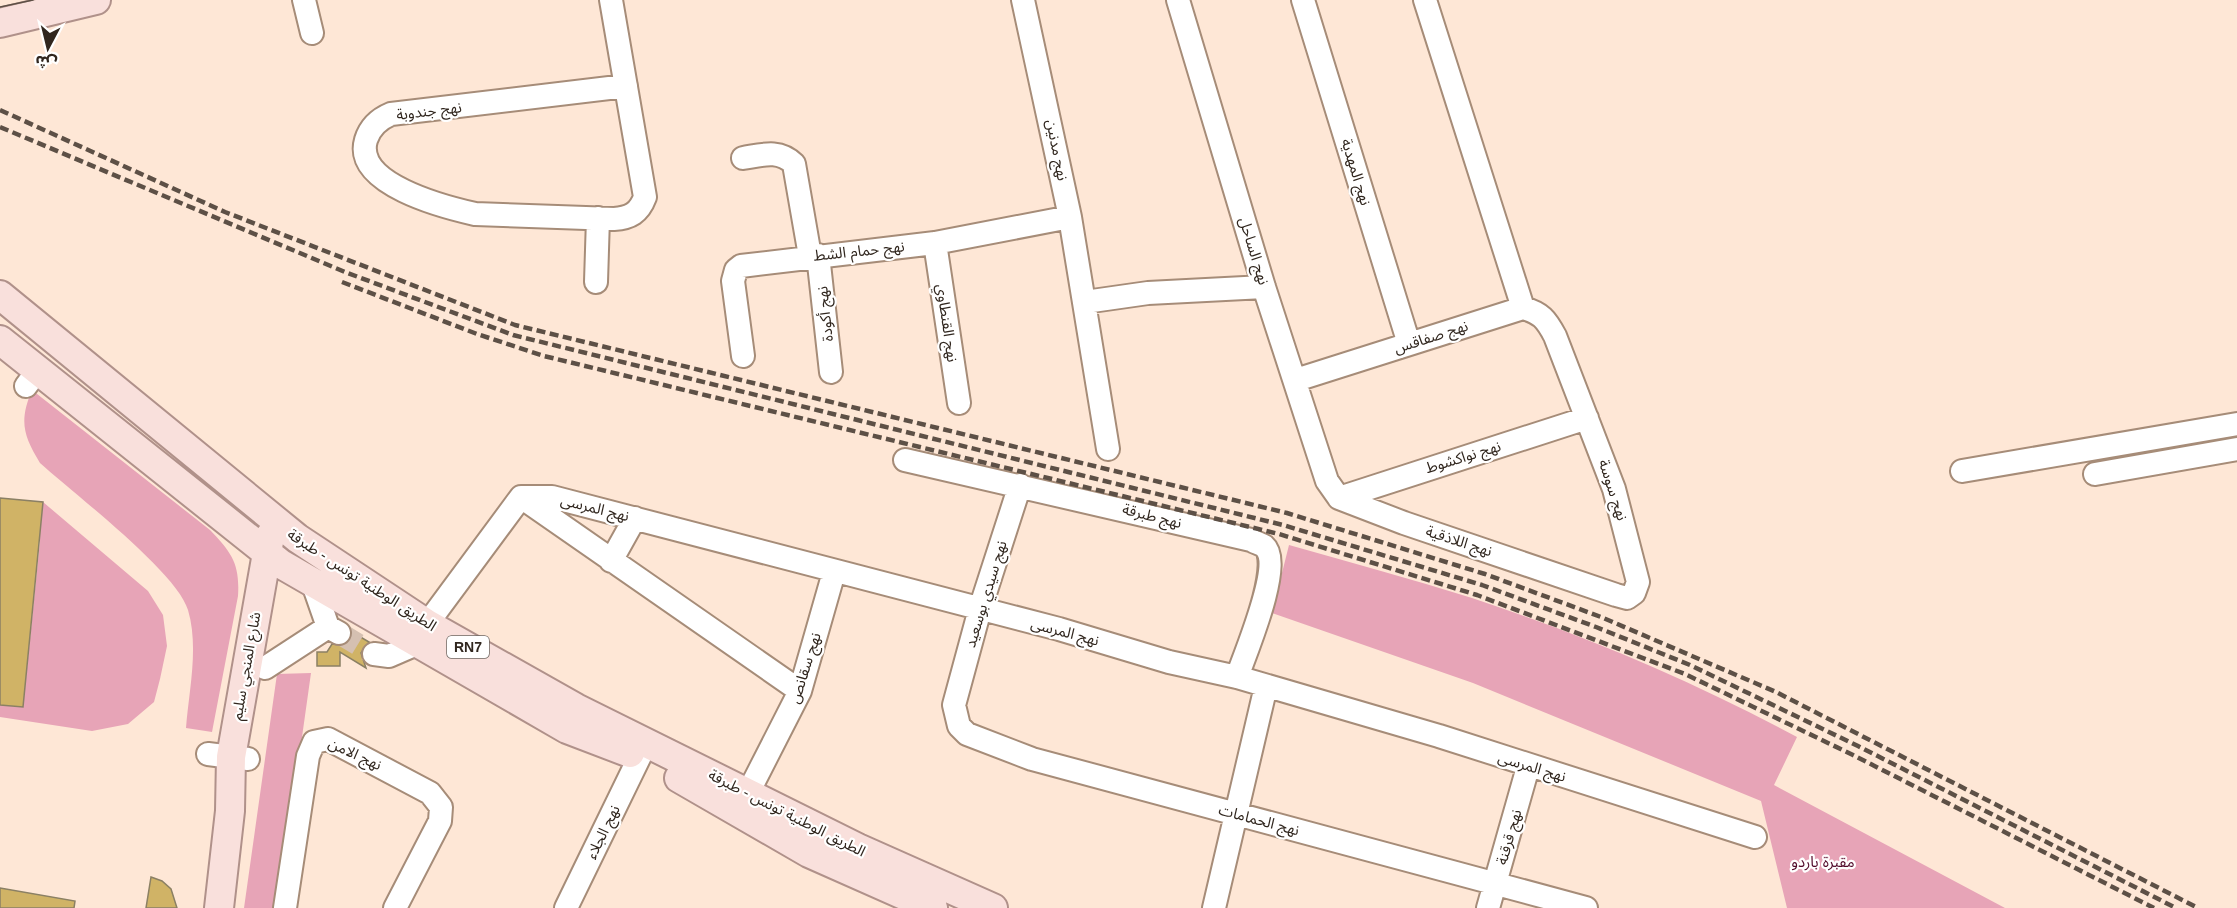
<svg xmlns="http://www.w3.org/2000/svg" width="2237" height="908" font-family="Arial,'Noto Sans Arabic',sans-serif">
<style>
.green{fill:#e7a4b7}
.building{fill:#d0b366;stroke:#8b8064;stroke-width:1.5}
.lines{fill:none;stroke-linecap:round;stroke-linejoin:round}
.minor-tunnel{stroke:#d5c0b1;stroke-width:22;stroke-dasharray:22 11;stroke-linecap:butt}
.minor-casing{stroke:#a68c78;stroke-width:26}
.major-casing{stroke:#b0918a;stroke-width:32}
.minor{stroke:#fff;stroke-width:22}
.major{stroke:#f9e0dc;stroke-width:28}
.tram{stroke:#5d5046;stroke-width:1.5}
.rail{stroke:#5d5046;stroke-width:4.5;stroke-dasharray:9 4.5;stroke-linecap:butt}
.labels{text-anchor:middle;stroke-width:4.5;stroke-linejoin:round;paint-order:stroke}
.shield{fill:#fff;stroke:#6e6762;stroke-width:1.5}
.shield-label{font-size:14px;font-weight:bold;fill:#30261e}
.street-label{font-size:15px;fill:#30261e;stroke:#fff}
.park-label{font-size:15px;fill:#520a2a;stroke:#fff}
</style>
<rect width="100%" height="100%" fill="#fee7d6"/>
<!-- green -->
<path class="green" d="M32,390l178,140c22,23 30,34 28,66l-26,136 -26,-4c3,-38 13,-81 2,-118 -11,-38 -115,-117 -148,-147 -17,-28 -21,-42 -8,-73z
M43,502l105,89 15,24 4,31 -7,33 -6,23 -26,22 -36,7 -92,-14v-12l23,2 17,-166 -40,-4v-18l41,4z
M1289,545c60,17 122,34 183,53 112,37 221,83 325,139l-23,48 231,123h-218l-26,-107 -288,-118 -201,-70z
M311,673l-33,235h-34l33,-234z"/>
<!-- building -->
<path class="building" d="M0,498l43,4 -20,205 -23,-2z
M352,632l17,10 -8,11 5,15 -26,-16v14h-23v-14h10l5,-8 13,1 6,-6z
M151,877l11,4 9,8 6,19h-31z
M0,888l75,13 -1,7h-74z"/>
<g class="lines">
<!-- minor-tunnel -->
<path class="minor-tunnel" d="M339,633l35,21"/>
<!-- minor casing -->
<g class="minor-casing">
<path id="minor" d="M304,0l8,33
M611,0l34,197c-6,16 -15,21 -31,22l-139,-5c-31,-7 -122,-30 -109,-74 4,-13 13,-21 25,-26l235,-28
M1023,0l47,217 38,232
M1178,0l86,287 63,194 12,17
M1303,0l106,344
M1425,0l98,308
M743,158c19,-3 36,-9 51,6l16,92
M935,243l24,160
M818,255l13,117
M596,282l2,-64
M1085,302l63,-9 116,-6
M743,356l-10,-75 3,-11 5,-4 194,-23 135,-26
M1296,380l227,-72c18,5 23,11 32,28l59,153 24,93 -4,11 -7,5 -11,-3 -212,-72 -65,-25
M26,386l12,-16
M905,460l346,80c3,2 10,4 13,6 20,17 -19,108 -27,131
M1962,471l275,-47
M2095,474l142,-25
M1020,485l-40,124 -26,96 5,21 8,8 65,25 554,149
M521,497l279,194
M1339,498l248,-80
M611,561l24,-43
M313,584l15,43
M427,624l94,-127h31l507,132 110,33 68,15 202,59 316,101
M374,654l15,2 30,-13
M265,668l63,-41 11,6
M208,754l40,5
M748,793l52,-102 34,-119
M285,908l23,-152 6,-14 14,-3 102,54 11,14 -1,14 -45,87
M566,908l74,-152
M1214,908l52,-222
M1488,908l40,-141"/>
</g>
<!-- major casing -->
<g class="major-casing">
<path id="major" d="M0,23l96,-23
M0,295l297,243 130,86 149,84 282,140 135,60
M0,340l281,224 286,165 63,24
M679,778l130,75 124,55
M219,908l11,-97 1,-54 39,-221"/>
</g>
<!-- minor -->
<use href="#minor" class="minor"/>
<!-- major -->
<use href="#major" class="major"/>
<!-- tram -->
<path class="tram" d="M0,7l33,-7"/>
<!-- rail -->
<path class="rail" d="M0,110l225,102 290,113 772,188 198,61 116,43 175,75 422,216
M0,127l345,145 168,63 770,190 199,60 114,42 94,38 168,81 318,162
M342,282l135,52 67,22 735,178 198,61 208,79 168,81 301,153"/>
</g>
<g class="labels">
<!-- shield labels -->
<rect class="shield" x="447" y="636" width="42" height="22" rx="4.5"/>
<g class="shield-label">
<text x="468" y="652">RN7</text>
</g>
<!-- street labels -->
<g class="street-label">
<text transform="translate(429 111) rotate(-7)" y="5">نهج جندوبة</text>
<text transform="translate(1057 150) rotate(79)" y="5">نهج مدنين</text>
<text transform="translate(1356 172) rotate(73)" y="5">نهج المهدية</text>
<text transform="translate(859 251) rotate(-6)" y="5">نهج حمام الشط</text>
<text transform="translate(1254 251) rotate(73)" y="5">نهج الساحل</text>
<text transform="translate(825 314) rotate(-96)" y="5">نهج أكودة</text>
<text transform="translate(947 323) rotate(82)" y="5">نهج القنطاوي</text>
<text transform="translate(1431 337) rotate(-18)" y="5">نهج صفاقس</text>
<text transform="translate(1463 457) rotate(-17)" y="5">نهج نواكشوط</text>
<text transform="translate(1613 490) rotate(72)" y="5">نهج سوسة</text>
<text transform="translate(595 508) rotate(14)" y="5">نهج المرسى</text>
<text transform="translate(1152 516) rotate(14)" y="5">نهج طبرقة</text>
<text transform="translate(1459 541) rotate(18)" y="5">نهج اللاذقية</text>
<text transform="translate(362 580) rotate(33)" y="5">الطريق الوطنية تونس - طبرقة</text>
<text transform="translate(986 594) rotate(-73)" y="5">نهج سيدي بوسعيد</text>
<text transform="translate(1065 632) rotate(15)" y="5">نهج المرسى</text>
<text transform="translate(246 666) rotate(-80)" y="5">شارع المنجي سليم</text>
<text transform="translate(805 668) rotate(-72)" y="5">نهج سقانص</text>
<text transform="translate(355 754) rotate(25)" y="5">نهج الامن</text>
<text transform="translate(1532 767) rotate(17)" y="5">نهج المرسى</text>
<text transform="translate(787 813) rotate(27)" y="5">الطريق الوطنية تونس - طبرقة</text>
<text transform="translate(1259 820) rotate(15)" y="5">نهج الحمامات</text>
<text transform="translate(603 832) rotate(-64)" y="5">نهج الجلاء</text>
<text transform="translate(1509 837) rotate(-74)" y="5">نهج قرقنة</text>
</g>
<!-- park labels -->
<g class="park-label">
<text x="1823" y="867">مقبرة باردو</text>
</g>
</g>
<!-- north arrow -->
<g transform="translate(48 48) rotate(187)" stroke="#ffffff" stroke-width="4.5" paint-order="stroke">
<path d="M0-4.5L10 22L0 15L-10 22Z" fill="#30261e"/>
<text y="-9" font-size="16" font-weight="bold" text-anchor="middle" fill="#30261e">ش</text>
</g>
</svg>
